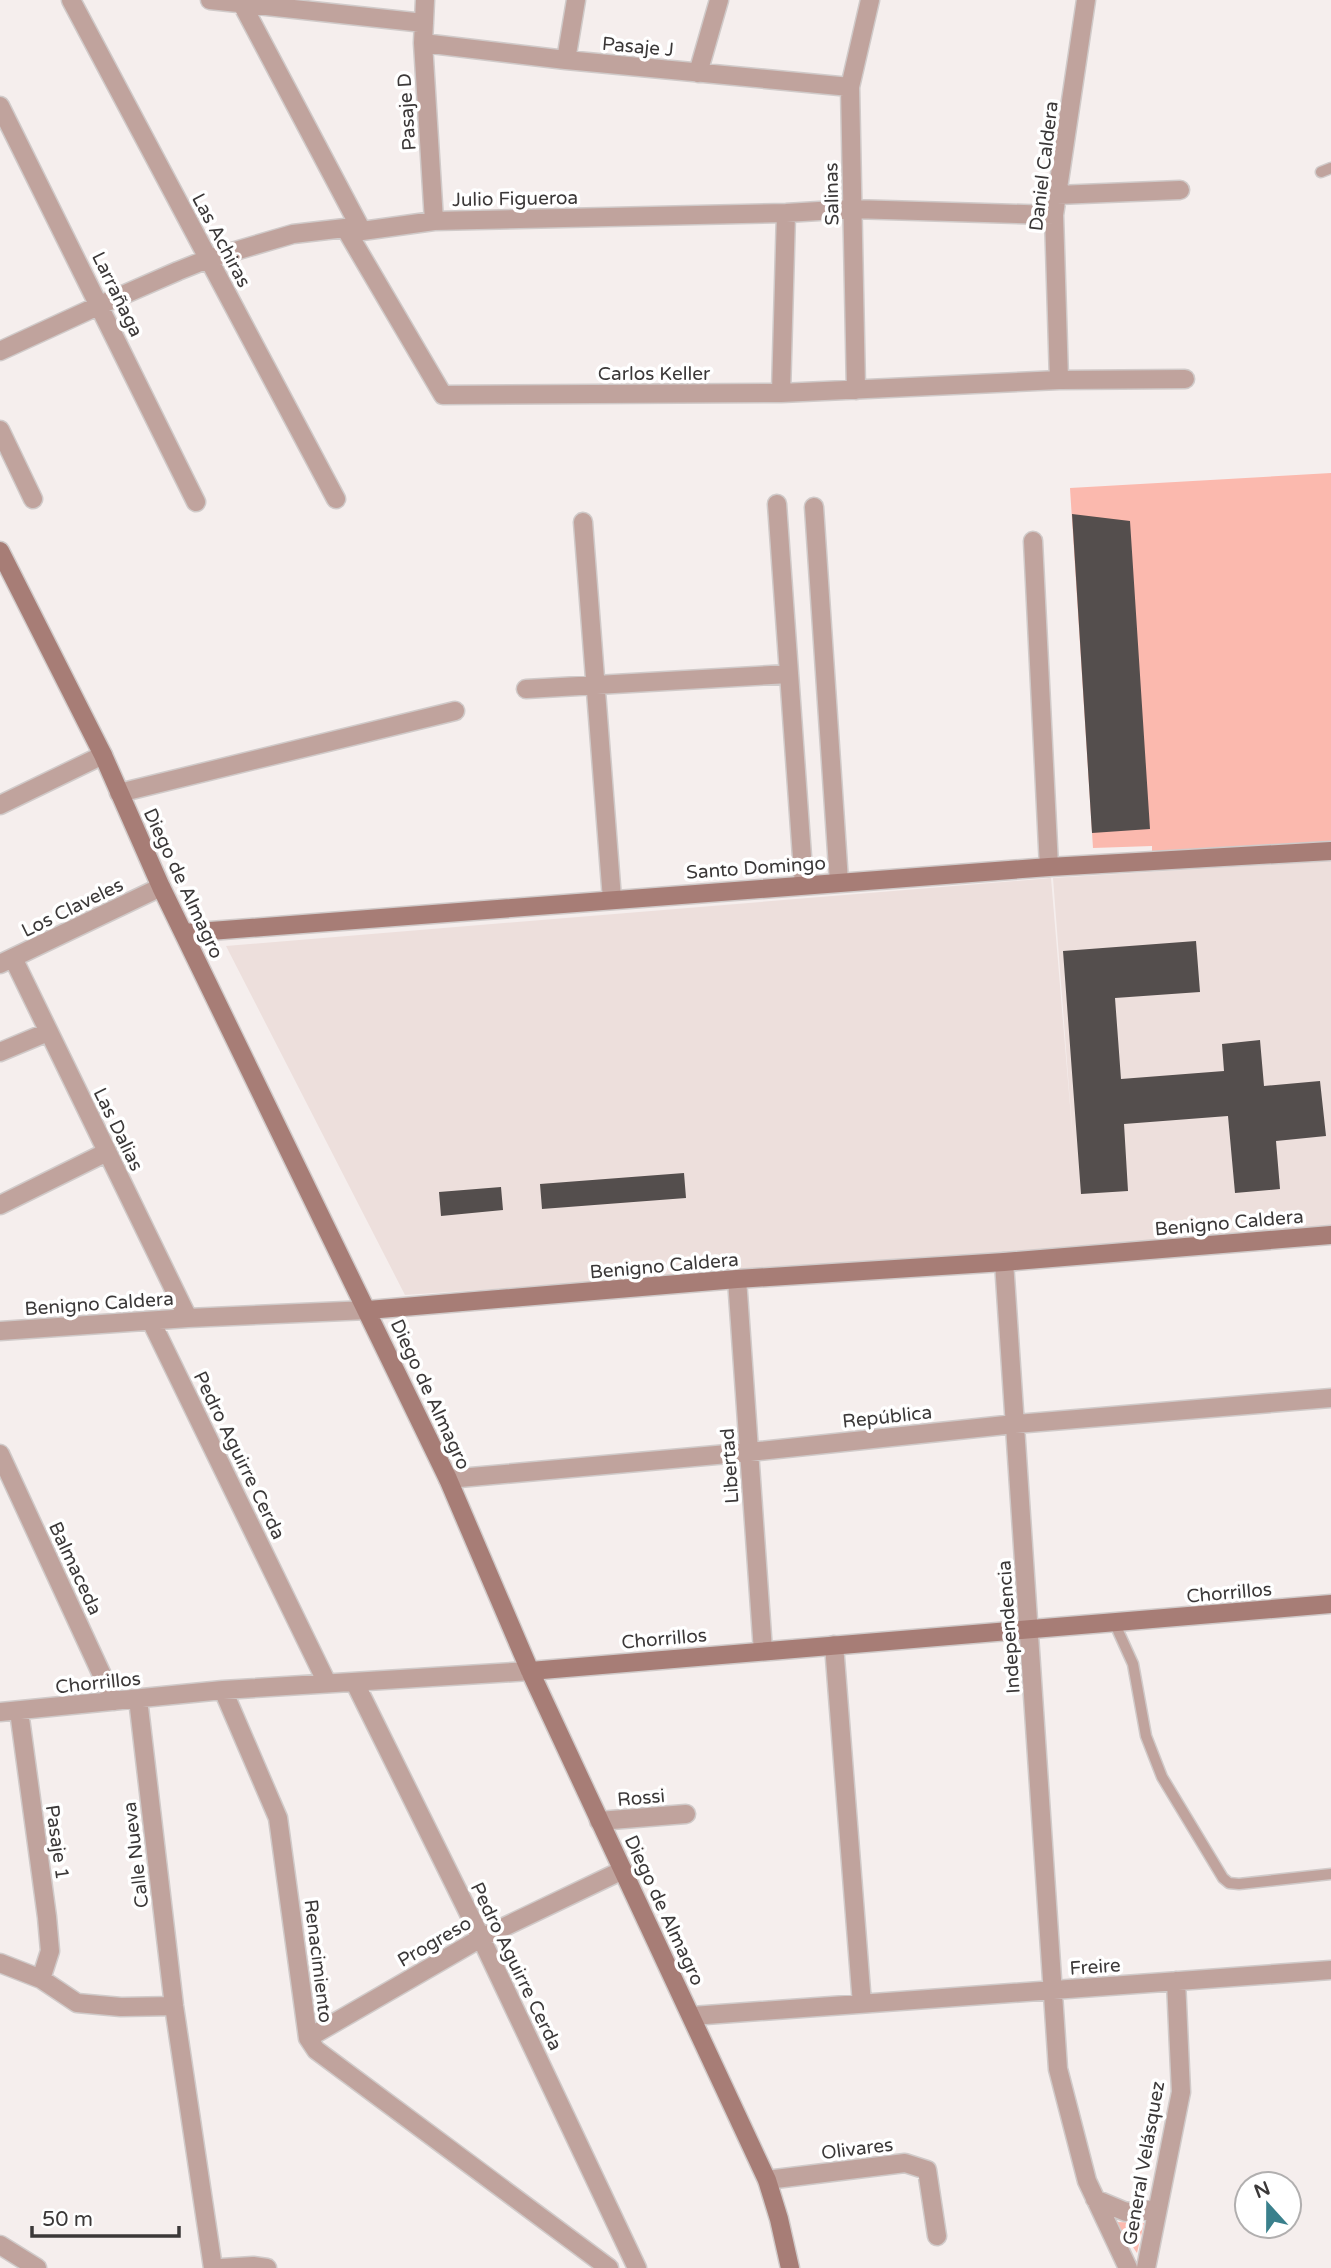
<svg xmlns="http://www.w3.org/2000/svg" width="1331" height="2268" font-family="'Varela Round',sans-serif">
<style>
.built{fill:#eddfdc}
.green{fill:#fbb9ae}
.building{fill:#544e4d}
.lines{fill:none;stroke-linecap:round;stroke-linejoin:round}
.lane-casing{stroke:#d0cac9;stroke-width:13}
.street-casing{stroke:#d0cac9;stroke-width:21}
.secondary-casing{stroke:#d0cac9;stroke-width:21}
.lane{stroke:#c0a39d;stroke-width:10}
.street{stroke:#c0a39d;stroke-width:18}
.secondary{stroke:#a77d76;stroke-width:18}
.labels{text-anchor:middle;stroke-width:7;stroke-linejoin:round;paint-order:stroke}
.street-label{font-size:19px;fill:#3b3838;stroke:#fff}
</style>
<rect width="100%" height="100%" fill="#f5eeed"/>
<!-- built -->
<path class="built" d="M1331,861v372l-926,62 -179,-349 825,-68 22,263 -20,-263z"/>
<!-- green -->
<path class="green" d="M1331,473v374l-179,11v-12l-59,2 -23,-360z
M1116,2222l28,1 -7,30z"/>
<!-- building -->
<path class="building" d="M1072,514l58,7 20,308 -58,4z
M1196,941l4,51 -85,6 6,81 103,-8 -2,-27 38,-4 4,46 56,-5 6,55 -50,5 4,48 -45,4 -7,-77 -104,8 4,67 -47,3 -18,-243z
M684,1173l2,25 -144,11 -2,-25z
M501,1187l2,23 -62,6 -2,-24z"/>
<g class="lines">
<!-- lane casing -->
<g class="lane-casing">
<path id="lane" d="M1321,172l10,-4
M1114,1622l19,42 13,72 16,41 61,101 6,5 10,1 92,-10"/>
</g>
<!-- street casing -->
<g class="street-casing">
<path id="street" d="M71,0l265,499
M210,0l214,23
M425,0l-2,43 11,178
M242,4l120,227
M423,43l143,17 284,27
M566,60l10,-60
M698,73l21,-73
M0,106l196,396
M1057,195l123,-5
M345,228l98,167 338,-2 278,-13 126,-1
M0,351l100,-46 78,-34 30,-12 85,-25 52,-6 17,3 72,-10 352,-8 66,-4 202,6
M1059,380l-5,-165 32,-215
M856,390l-6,-303 20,-87
M781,393l5,-180
M0,430l33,69
M777,504l27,381
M814,507l25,375
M583,522l29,377
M1033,541l16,326
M526,689l263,-15
M119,793l336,-82
M0,805l103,-50
M13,958l175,360
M0,964l161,-77
M0,1052l48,-20
M0,1205l107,-53
M1004,1262l54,807 29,112 41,87
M737,1279l26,372
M151,1321l176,362
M0,1331l188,-13 180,-8
M0,1454l114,247
M448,1479l302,-27 265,-28 316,-26
M834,1645l28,359
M355,1683l126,255 156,330
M223,1690l55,128 30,220 8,12 293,218
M138,1699l36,307 39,262
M19,1711l28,206 3,34 -9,28
M0,1712l223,-22 307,-19
M599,1821l87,-7
M0,1963l41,16 36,24 44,4 53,-1
M692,2016l639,-46
M308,2038l173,-100 142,-68
M767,2180l138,-17 22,7 10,66
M1095,2199l31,13 31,-3
M0,2245l37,23
M222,2268l31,-2 14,2
M1146,2268l35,-176 -5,-111"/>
</g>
<!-- secondary casing -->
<g class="secondary-casing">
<path id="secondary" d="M0,551l103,204 58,132 287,592 82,192 237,509 12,39 11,49
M184,933l865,-66 282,-16
M368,1310l369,-31 267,-17 327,-27
M530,1671l801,-67"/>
</g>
<!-- lane -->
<use href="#lane" class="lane"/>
<!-- street -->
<use href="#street" class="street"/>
<!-- secondary -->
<use href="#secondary" class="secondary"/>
</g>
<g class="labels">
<!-- street labels -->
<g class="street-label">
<text transform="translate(638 46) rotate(5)" y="7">Pasaje J</text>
<text transform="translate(406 112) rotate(-94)" y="7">Pasaje D</text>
<text transform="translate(1043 166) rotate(-83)" y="7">Daniel Caldera</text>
<text transform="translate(831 194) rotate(-91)" y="7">Salinas</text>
<text transform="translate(515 198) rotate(-1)" y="7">Julio Figueroa</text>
<text transform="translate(222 240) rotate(62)" y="7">Las Achiras</text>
<text transform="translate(118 294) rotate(64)" y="7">Larrañaga</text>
<text x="654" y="380">Carlos Keller</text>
<text transform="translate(756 867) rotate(-4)" y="7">Santo Domingo</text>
<text transform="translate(184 883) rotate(65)" y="7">Diego de Almagro</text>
<text transform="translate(72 907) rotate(-26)" y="7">Los Claveles</text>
<text transform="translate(119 1129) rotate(64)" y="7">Las Dalias</text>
<text transform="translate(1229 1222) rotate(-5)" y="7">Benigno Caldera</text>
<text transform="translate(664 1265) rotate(-5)" y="7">Benigno Caldera</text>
<text transform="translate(99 1303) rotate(-4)" y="7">Benigno Caldera</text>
<text transform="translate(431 1394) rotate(65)" y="7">Diego de Almagro</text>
<text transform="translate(887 1416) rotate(-6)" y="7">República</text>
<text transform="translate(240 1455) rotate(64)" y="7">Pedro Aguirre Cerda</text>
<text transform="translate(729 1466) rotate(-94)" y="7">Libertad</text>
<text transform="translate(76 1568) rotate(65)" y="7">Balmaceda</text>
<text transform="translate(1229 1592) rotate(-5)" y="7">Chorrillos</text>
<text transform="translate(1008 1627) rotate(-94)" y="7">Independencia</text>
<text transform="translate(664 1638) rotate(-5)" y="7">Chorrillos</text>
<text transform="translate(98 1682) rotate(-6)" y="7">Chorrillos</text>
<text transform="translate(641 1797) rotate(-5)" y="7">Rossi</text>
<text transform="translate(58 1842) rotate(82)" y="7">Pasaje 1</text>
<text transform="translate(135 1855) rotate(-97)" y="7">Calle Nueva</text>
<text transform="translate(665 1910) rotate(65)" y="7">Diego de Almagro</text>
<text transform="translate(434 1941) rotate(-30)" y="7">Progreso</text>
<text transform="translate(319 1961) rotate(83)" y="7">Renacimiento</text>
<text transform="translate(517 1966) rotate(64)" y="7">Pedro Aguirre Cerda</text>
<text transform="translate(1095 1966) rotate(-4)" y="7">Freire</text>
<text transform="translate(857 2148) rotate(-7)" y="7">Olivares</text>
<text transform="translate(1143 2163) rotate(-80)" y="7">General Velásquez</text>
</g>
</g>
<!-- north arrow -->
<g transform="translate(1268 2205) rotate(339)"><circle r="33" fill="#ffffff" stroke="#b1afaf" stroke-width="2"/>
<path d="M0-5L12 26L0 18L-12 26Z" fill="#3a808c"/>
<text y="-10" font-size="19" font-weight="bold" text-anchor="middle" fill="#3b3838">N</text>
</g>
<!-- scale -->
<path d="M32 2226v10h147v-10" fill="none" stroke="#3b3838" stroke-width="3.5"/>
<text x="42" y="2226" font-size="21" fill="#3b3838" stroke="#ffffff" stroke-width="5" paint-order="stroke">50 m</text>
</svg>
